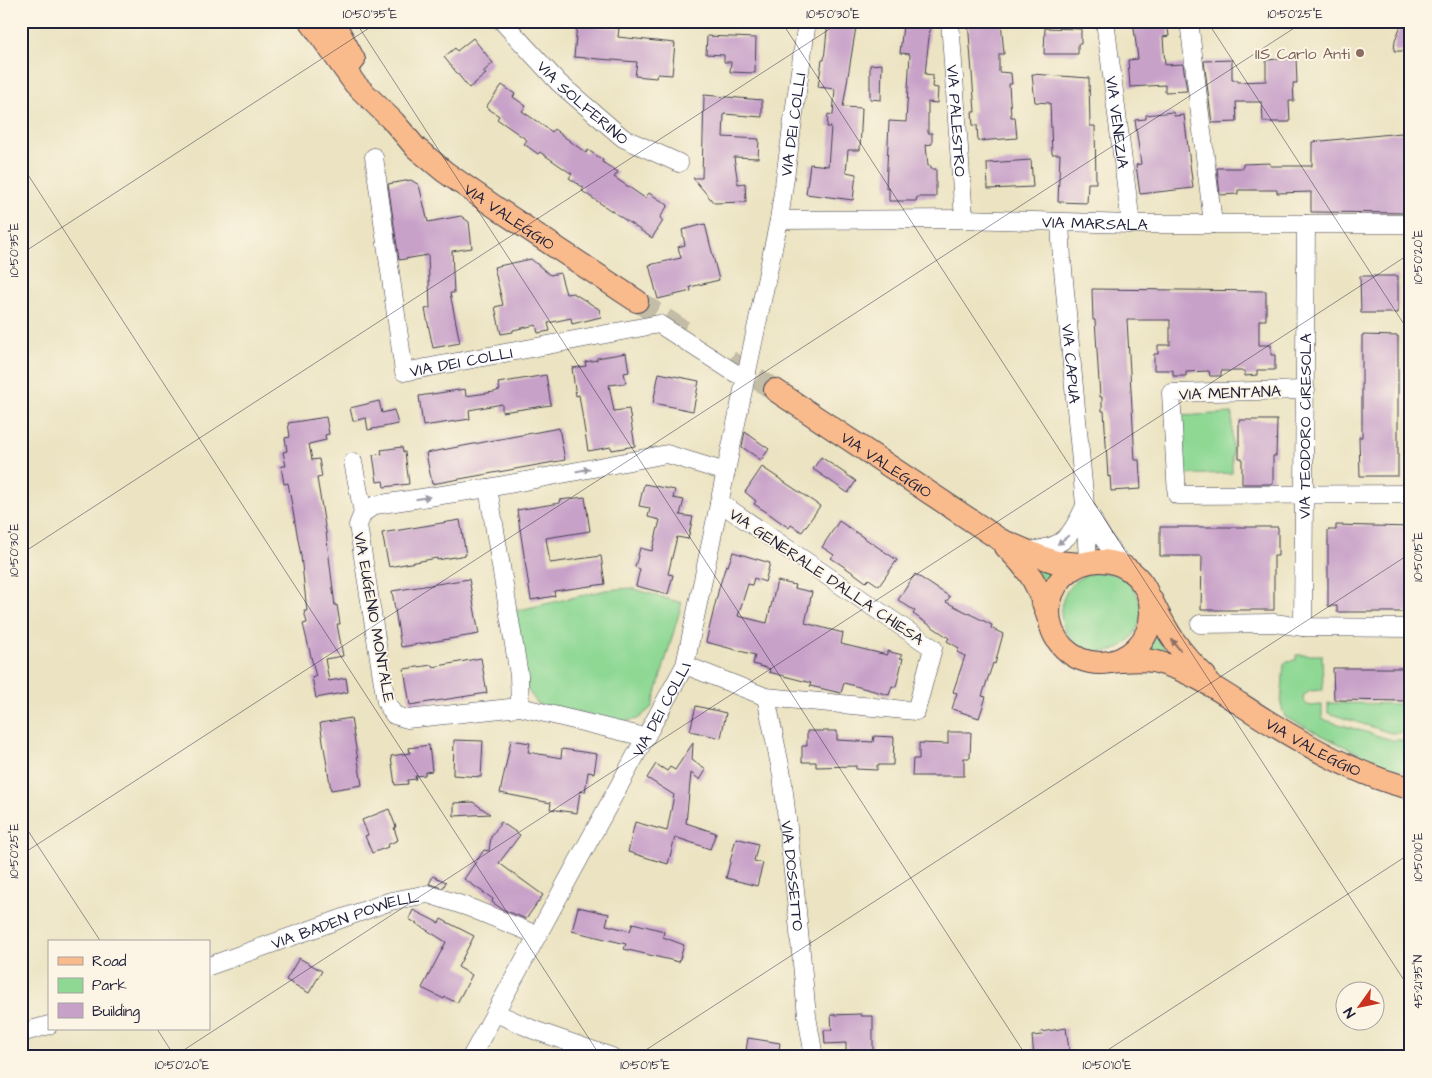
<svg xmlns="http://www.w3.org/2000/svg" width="1432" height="1078" font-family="'Architects Daughter',sans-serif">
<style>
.green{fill:#8ed894;stroke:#587d68}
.building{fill:#c8a1c9}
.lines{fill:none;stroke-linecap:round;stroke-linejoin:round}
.major-tunnel{stroke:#c3bca6;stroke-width:22;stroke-dasharray:22 11;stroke-linecap:butt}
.minor-casing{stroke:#403f4f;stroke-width:19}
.major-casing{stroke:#403f4f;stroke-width:24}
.minor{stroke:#fff;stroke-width:18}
.major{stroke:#fabb8c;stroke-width:22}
.oneway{fill:#9c9ca7}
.oneway2{fill:#8e6e64}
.ticks{fill:none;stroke:#22223b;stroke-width:1;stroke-opacity:0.45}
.education-dot{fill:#8d6e63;stroke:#fcf5e5;stroke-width:2}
.labels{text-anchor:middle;stroke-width:4;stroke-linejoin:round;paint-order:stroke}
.education-label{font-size:16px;fill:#785e54;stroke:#fcf5e5;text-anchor:end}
.street-label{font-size:16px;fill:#22223b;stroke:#fcf5e5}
.neatline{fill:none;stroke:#22223b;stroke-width:2}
.ticks-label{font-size:12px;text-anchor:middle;fill:#22223b}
</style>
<rect width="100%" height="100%" fill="#fcf5e5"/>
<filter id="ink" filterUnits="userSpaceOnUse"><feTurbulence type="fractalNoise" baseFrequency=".02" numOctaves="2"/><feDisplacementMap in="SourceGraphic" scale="10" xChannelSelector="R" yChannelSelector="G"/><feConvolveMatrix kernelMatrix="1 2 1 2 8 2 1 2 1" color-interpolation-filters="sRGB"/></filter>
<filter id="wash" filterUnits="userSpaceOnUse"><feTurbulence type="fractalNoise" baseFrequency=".0096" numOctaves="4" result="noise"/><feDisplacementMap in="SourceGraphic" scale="20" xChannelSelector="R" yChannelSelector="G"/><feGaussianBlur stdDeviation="1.12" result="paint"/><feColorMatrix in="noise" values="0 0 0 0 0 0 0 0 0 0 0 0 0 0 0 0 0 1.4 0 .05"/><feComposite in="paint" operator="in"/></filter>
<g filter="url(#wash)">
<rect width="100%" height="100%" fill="#ebe3c1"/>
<!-- green -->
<path class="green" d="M1232,413v60l-51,2 -2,-59z
M1035,569l24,2 -12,17z
M1061 612a40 40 0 1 1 80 0a40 40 0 1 1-80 0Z
M631,588l51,15 -30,104 -14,12 -15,3 -85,-18 -11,-15 -12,-78 91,-21z
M1155,635l14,21 -23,-3z
M1296,655h26l1,35 -13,1 -6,4 -1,5c5,9 11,5 19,5v14l70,21h19v34l-39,-14 -87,-43 -4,-12 3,-41 3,-3 9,-1z
M1328,703l83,1v28l-20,1 -63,-20z"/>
<g id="blocks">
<!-- building -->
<path class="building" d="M828,21h29l-14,86 19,1 -2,42h-12l-2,22 10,2 -3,26 -47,-6 4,-30 18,2 3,-39h-4l1,-13 5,1 2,-26 -17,-2 4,-27h2z
M968,21h33l3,33h-5v18l12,1 1,11h-3l2,33h4l2,21 -39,3 -1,-16 -4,1 -1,-14h3z
M1133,21h34l2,15 -6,1 2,28 18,-1 4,27 -22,1v-7l-35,2 -2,-27 10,-1z
M1403,21h8v30h-17l1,-11z
M577,25l42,3 -1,9 57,6 -3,32 -15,-1 -1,4 -21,-2 2,-14 -63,-5z
M903,25l27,3 -5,46 8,1 -1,12 6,1 -1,15 -9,-1v31h4v11l-6,1 2,21h3v3h5v28h-19l-1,4h-27v-13l-3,1 3,-68 17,1 4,-68 -10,-1z
M1045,28l36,1v15h-3v10h-34z
M707,36l49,2 -1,35 -25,-1 1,-10h-7v-7l-18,-1z
M473,38l20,25 -10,9 3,2 -17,14 -25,-31 11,-9 2,3z
M1296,58l1,25h-4l1,18h-5l1,21h-27l-1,-20h-26l1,20 -25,1 -8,-62 28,-1v20h6v2l28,-1v-21z
M882,64l-1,36 -11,-1v-34z
M1032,74l57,4 1,48h5l1,57h-8l-1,20 -29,-1 2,-48h-8l-2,-51 -15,-1z
M502,85l13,9 -2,3 13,9 -4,5 30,21 2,-3 32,24 2,-3 15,10 -1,2 16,10 -4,5 31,21 4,-5 19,12 -8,13 3,3 -11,17 -70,-47 2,-3 -15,-10 3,-4 -32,-22 -2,2 -14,-10 3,-4 -30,-21 2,-3 -13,-9z
M704,95l58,5v17l-38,-3 -1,23 36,2 -1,19 -24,-1 4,27 7,-1 1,19 -32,1 -21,-25h9z
M1173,112l1,4 10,-1 9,73 -53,6 -4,-29 5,-1 -6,-44 11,-1v-4z
M1411,132v81l-100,-1v-20l-34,1v-3h-39v4l-18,1 -3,-27h26v-4l27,-1v3h42v-24z
M1031,160l2,27 -45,2 -1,-26z
M411,180l8,5 9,37 33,-6 8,6 3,26 -20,3 2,42h-4l10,50 -27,5 -8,-39 5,-1 -2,-53 -29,5 -11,-76z
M705,224l14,56 -29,7 1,4 -33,8 -9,-34 32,-7 -3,-11 7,-2 -3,-15z
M531,259l19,16 10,-2 6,21 7,-1 26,16 2,8 -29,7 -1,-6 -23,5 2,8 -12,2 -2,-8 -23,5v2l-12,2 -6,-27 8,-2 -9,-38z
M1360,276h38v37h-37z
M1092,289l174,2v29h-7v25h12v10h4v15h-18v5l-12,1v-5h-24v5h-11l-1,-5 -23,1v4h-13v-6h-19v-16h4v-9h12v-25h-43l8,140h4l2,29 -30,2 -1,-15 -2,1 -4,-66h-2v-14h-2l-5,-77h-2z
M1362,335l36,1v140h-38l-1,-39h3z
M626,353l3,19 -5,1 2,10 -17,2 5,26 15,-2 6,37 -23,4 -1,-3 -23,4 -9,-56 -3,1 -4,-28 14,-2 -1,-4 12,-2v-2z
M659,373l40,8 -6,30 -40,-8z
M546,375l5,30 -49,7v-8l-33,6 1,9 -47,7 -4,-30 46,-7 1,7 28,-4 6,-2 -2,-7z
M379,401l3,12 12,-3 4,14 -30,6 -2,-12 -13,3 -3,-13z
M326,417l3,17 -4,1 1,5 -17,4 3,16 7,-1 3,18 -5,1 9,54 9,74 2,-1 3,19h-3l6,32 -18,3 4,22 17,-3 2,14 -32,6 -4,-21h4l-13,-53 4,-1 -3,-12h3l-6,-55 -13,-73 -4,1 -3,-18h5l-3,-14 4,-1 -2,-13 5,-1 -2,-14z
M1239,420h38l-1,36h-3v28h-31v-26h-3z
M559,428l6,32 -133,24 -6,-31z
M745,432l24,17 -8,11 -19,-13z
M402,447l1,5h2l4,32 -25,3 -1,-6 -6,1 -4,-27 9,-1 -1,-4z
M821,457l35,24 -8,12 -35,-24z
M762,467l58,39 -18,26 -11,-7 -2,3 -21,-15 -14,-9 2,-3 -11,-9z
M644,484l31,6 -2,8 11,2 -4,15 13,2 -5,22 -11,-2 -9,37 5,1 -5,19 -32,-8 4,-17 -5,-2 5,-19 12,3 8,-31 -12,-3 2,-9 -11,-2z
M585,497l5,34 -44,7 4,25 51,-7 4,28 -51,7 1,5 -24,4 -14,-90 43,-7 -1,-3z
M460,520l6,35 -29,5v-2l-48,9 -7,-34z
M839,521l58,39 -18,26 -10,-7 -3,3 -11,-8 -24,-16 3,-3 -12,-8z
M1336,525l75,2v85h-74v-6h-9v-76h8z
M1160,527h118v29h-4v54h-73l1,-54h-42z
M733,552l37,11 -5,19 -11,-4 -2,7 -4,-1 -10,32 29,7 10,-42 18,4 -1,3 18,4 -7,31 38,10 -2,11 46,11v-4l15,4 -2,3h3l-7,29 -4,-1 -3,9 -45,-12 -3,10 -31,-7 1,-3 -42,-11 1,-3 -17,-5 2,-9 -49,-13 13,-54 7,-23 2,1z
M915,574l35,23 -4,5 46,23 -1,3 12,6 -8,30 -2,-1 -11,33 4,1 -7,21 -27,-9 5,-16 -4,-1 12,-36 -8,-4 2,-4 -12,-7 2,-3 -36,-24 2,-3 -17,-11z
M469,579l10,55 -78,13 -9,-56z
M481,658l6,35 -77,12 -6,-36 28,-4 1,2z
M1333,668h78v33l-77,-1z
M696,706l30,7 -5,25 -31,-7z
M351,718l11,67 -31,5 -11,-67z
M807,731h30v9l36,2 1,-6 20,1 -1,28h-16v5l-21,-1v-3l-40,1v-5h-14v-16h5z
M948,732h23l-1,26h-6v18h-52l1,-17h6v-16l29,1z
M454,740l29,1 -2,36 -28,-2z
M511,740l19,3 -2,9 33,6 1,-9 35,5 -3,19 -6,-1 -3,20 -5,-1 -3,22 -27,-4 1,-6 -51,-10z
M693,743l-1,17 14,10 -6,10 -9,-7 -5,50 30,10 -6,16 -35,-12 -7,27 -40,-12 7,-30 32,9 7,-36 -27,-17 9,-14 11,7 3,-4 5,3z
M429,745l3,26 -7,1v3l-10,1 1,3 -9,1 1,4 -13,1 -4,-29 19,-3 -1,-5z
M473,802l17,12 -36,2v-13z
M389,809l7,18 -2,1 4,12 -11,5 1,2 -16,6 -7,-17 3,-1 -6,-15z
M501,822l19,13 -21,28 44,32 -17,24 -24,-10 -10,-7 1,-3 -29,-20 20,-29 5,1 2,-14z
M736,838l22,6 -4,17 9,2 -6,23 -31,-8z
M433,876l13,6 -3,6 -14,-4z
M578,907l31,7 -3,11 24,6 3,-8 31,8 -1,6 21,8 -5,17 -55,-13 2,-5 -54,-13z
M413,910l26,13 2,-4 33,17 -16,31 14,8 -15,28 -12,-6 -1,2 -22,-11 24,-46 -37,-23z
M299,958l23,13 -13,22 -23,-13z
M861,1014v2h12v35l-27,1v-9l-21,1 -1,-14h8l-1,-15z
M1066,1028l4,29h-36l-2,-21 10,-1 -1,-3z
M748,1038l32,5 -2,14h-33z"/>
</g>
</g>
<g filter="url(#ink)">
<use href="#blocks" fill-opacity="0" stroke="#403f4f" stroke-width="1"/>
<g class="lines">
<!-- major-tunnel -->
<path class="major-tunnel" d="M637,301l49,32
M729,361l46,29"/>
<!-- minor casing -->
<g class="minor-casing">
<g id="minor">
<path id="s1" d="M502,21l57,62 64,55 56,25"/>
<path id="s2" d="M950,21l14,198"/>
<path id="s3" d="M1105,21l26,203"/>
<path d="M1189,21l24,203"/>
<path id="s4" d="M374,157l30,215 255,-48 76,49 12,2"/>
<path id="s5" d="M779,220l185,-1 167,5h280"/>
<path id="s6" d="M1060,223l2,36 23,246 3,57"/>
<path d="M1306,390l-135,3 6,102 234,-1"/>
<path d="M353,462l10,51"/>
<path d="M488,488l31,187 1,32"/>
<path d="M1089,512c9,21 21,38 36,55"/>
<path d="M1026,551c36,-3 44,-12 58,-43"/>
<path d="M1200,624l74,-1 29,4 108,1"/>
<path id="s7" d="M1303,627l3,-403"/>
<path d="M685,665l81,32 150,14 17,-63 -214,-146"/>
<path id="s8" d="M766,697l16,78 13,115 12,126 7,41"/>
<path d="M645,737l-125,-30 -113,12 -13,-4 -8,-13 -28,-177 5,-12 12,-8 113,-17 179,-34 59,18"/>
<path id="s9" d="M209,966l182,-65 37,-7 40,13 69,28"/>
<path d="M496,1013l38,17 78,27"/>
<path d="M21,1033l28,-8"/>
<path id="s10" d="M471,1057l214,-392 94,-445 28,-199"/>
</g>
</g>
<!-- major casing -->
<g class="major-casing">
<g id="major">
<path id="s11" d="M310,21l45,63 39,38 22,26 29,24 56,39 136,90"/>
<path d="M333,21l21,39"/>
<path id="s12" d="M775,390l224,149 42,18 15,5 25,2"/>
<path d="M1006,547c25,25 31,36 42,70"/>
<circle cx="1100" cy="612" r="51"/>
<path d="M1152,601c16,33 27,50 53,75"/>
<path id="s13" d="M1111,662c15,-1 31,-4 46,0 38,9 77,39 110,59 40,25 97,57 144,67"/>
</g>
</g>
<!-- minor -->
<use href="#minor" class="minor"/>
<!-- major -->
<use href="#major" class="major"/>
</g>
<!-- one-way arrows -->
<defs><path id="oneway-solid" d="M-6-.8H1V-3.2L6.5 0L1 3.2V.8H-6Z" transform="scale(1.25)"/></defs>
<g class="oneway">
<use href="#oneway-solid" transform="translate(583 470) rotate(-11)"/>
<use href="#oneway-solid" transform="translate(423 498) rotate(-9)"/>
<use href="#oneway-solid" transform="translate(1063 540) rotate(141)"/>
</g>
<use class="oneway2" href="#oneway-solid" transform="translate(1176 645) rotate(-128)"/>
</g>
<!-- ticks -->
<path class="ticks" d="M355,21l672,1036M781,21l630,970M1207,21l204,314M21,164l580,893M21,254l359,-233M21,554l821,-533M21,820l80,122M21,855l1284,-834M157,1029l18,28M173,1057l1238,-804M635,1057l776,-504M1097,1057l314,-204"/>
<!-- markers -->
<circle class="education-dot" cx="1360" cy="53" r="5"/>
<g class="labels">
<!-- education labels -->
<g class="education-label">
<text x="1350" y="59">IIS Carlo Anti</text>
</g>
<!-- street labels -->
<g class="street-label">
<text dy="6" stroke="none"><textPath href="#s1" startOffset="115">VIA SOLFERINO</textPath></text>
<text dy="6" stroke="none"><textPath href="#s2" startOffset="100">VIA PALESTRO</textPath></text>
<text dy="6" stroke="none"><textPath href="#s3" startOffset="102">VIA VENEZIA</textPath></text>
<text dy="6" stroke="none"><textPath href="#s10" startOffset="998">VIA DEI COLLI</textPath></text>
<text dy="6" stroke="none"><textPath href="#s11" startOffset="282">VIA VALEGGIO</textPath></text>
<text dy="6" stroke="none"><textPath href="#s5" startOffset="316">VIA MARSALA</textPath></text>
<text dy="6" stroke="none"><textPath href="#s4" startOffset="275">VIA DEI COLLI</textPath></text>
<text dy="6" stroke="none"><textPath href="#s6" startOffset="141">VIA CAPUA</textPath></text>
<text transform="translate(1230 392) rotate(-2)" y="6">VIA MENTANA</text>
<text dy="6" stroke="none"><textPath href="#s7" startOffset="201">VIA TEODORO CIRESOLA</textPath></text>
<text dy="6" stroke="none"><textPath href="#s12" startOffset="134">VIA VALEGGIO</textPath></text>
<text transform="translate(827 576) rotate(34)" y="6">VIA GENERALE DALLA CHIESA</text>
<text transform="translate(375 617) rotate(80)" y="6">VIA EUGENIO MONTALE</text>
<text dy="6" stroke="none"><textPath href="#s10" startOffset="396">VIA DEI COLLI</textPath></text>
<text dy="6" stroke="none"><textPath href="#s13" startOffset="225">VIA VALEGGIO</textPath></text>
<text dy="6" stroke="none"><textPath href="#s8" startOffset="181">VIA DOSSETTO</textPath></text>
<text dy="6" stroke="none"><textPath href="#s9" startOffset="144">VIA BADEN POWELL</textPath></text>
</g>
</g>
<!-- margin -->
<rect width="1432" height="1078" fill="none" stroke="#fcf5e5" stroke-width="55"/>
<!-- legend -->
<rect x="48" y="940" width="162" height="90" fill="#fcf5e5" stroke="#a5a1a1"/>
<rect x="58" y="957" width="25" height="8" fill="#fabb8c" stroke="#a5a1a1"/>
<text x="92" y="966" font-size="15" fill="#22223b">Road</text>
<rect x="58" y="978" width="25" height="15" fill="#8ed894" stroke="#a5a1a1"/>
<text x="92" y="990" font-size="15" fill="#22223b">Park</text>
<rect x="58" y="1003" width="25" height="15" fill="#c8a1c9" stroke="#a5a1a1"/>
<text x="92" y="1016" font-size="15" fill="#22223b">Building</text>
<!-- north arrow -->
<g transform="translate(1360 1006) rotate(237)"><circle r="24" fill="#fcf5e5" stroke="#a5a1a1"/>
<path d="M0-4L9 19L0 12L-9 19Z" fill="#c8321e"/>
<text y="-8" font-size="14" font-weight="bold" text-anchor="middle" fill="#22223b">N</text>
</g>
<rect x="28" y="28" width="1376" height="1022" class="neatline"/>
<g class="ticks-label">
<text x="370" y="18">10°50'35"E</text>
<text x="833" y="18">10°50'30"E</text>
<text x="1295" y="18">10°50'25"E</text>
<text transform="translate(14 250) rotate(-90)" y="4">10°50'35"E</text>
<text transform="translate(1418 257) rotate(-90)" y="4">10°50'20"E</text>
<text transform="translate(14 550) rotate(-90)" y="4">10°50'30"E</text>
<text transform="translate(1418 557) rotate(-90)" y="4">10°50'15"E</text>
<text transform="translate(14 851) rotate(-90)" y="4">10°50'25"E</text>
<text transform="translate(1418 857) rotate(-90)" y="4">10°50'10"E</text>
<text transform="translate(1418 982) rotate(-90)" y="4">45°21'35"N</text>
<text x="182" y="1069">10°50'20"E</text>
<text x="645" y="1069">10°50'15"E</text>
<text x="1107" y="1069">10°50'10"E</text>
</g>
</svg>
